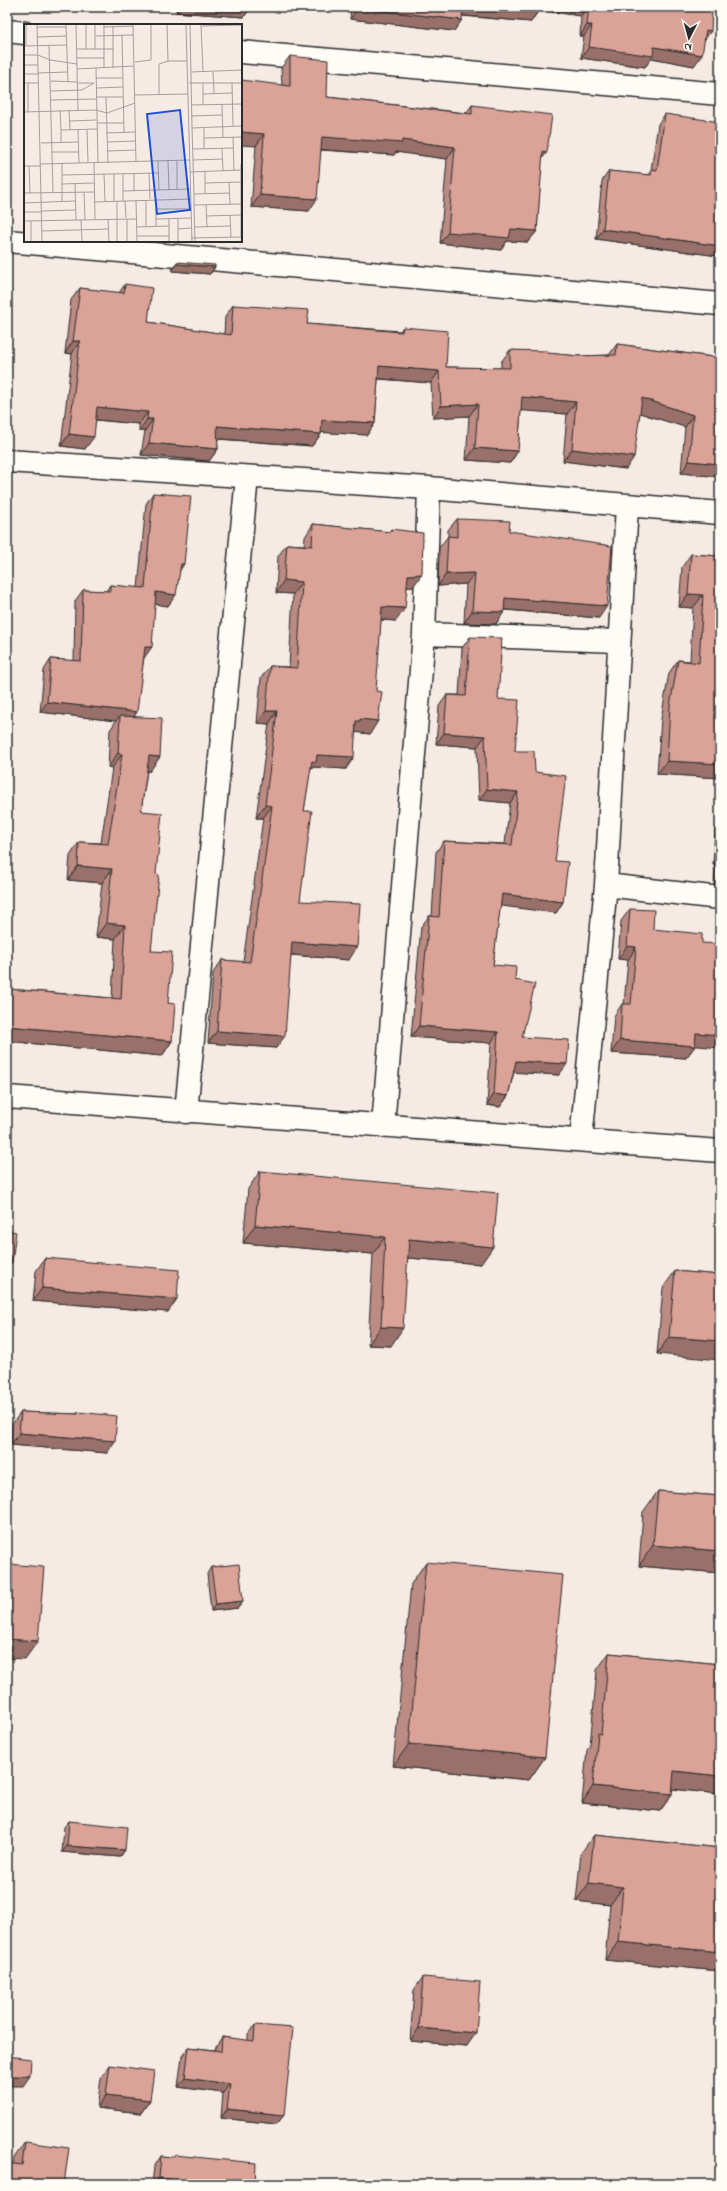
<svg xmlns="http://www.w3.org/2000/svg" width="727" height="2191" font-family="'Indie Flower',sans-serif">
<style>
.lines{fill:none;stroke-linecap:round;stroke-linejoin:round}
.minor-casing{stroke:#2b2b2b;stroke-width:25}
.minor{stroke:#fdfcf7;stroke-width:22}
.wall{fill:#bc8b83;stroke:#2b2b2b}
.shaded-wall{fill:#99716a;stroke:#2b2b2b}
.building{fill:#dba298;stroke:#2b2b2b}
.inset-road{fill:none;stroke:#a59e9a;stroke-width:1}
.view{fill:#1d4ed8;fill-opacity:0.15;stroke:#1d4ed8;stroke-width:2}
.inset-edge{fill:none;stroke:#2b2b2b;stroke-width:2}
</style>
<rect width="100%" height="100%" fill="#f6eae4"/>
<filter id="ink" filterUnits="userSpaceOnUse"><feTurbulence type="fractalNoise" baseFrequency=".025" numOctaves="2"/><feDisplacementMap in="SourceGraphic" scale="8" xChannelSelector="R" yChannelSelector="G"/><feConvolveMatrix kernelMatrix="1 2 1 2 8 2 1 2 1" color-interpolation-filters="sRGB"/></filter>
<g filter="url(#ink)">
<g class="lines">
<!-- minor casing -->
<g class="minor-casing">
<path id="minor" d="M7,31l18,2
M241,52l479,42
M7,241l713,63
M7,461l422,27 291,25
M424,634l194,7
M606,885l114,13
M7,1097l713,54
M186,1112l61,-635
M383,1126l41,-492 5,-146
M581,1140l25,-255 21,-380"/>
</g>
<!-- minor -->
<use href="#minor" class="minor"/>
</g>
<!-- wall -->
<path class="wall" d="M177,7h74l-7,10 -68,-5z
M351,7h361l-8,32 -10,27 -42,-8 -7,9 -64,-9 3,-22h-4l1,-20 -42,-6 -8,12 -69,-6 -8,15 -104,-12z
M290,56l37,41 139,16 6,-8 75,47 -5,6 -5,73 -9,11 -21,-1 -6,9 -61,-7 7,-84 -51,-7 -2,3 -73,-5 -12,61 -58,-4 5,-61 26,-61 -1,-17z
M665,114l55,132v7l-2,3 -122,-17 6,-58 7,-10 39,4 3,-5 7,-46z
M177,262l38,5 -5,7 -38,-3 1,-3z
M125,284l23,38 76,12 1,-17 8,-12 74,19 93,7 3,-4 43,40 55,1v-6l9,-12 69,6 30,-1 8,-11 103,14v119l-39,-4 4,-46 -45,-14 -14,56 -63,-8 4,-47 -46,-4 -3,41 -8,12 -44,-3 3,-44 -36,2 -2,-35 -53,-4 -3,44 -8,12 -46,-3v2l-9,12 -95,-7 1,10 -9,12 -68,-6 4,-24h-6v-7l-44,-4 -10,29 -24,-3 11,-92 -7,-1 6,-53 9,-12 39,5z
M153,493l27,77 -12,36 -13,-2 -11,54 -10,59 16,54h-3l-6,40 15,63 -5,77 17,52 4,38 -10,15 -155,-15v-48l2,-4 103,9 3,-59 -19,-2 6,-54 -34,-3 2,-24 9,-14 22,1 11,-75 -4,-1 2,-37 6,-9 -76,-9 4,-42 7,-11 23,2 1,-60 8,-11 23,1 4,-6 28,3 8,-84z
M457,519l52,12 90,87 -94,-8 -9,14 -32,-1 2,-39 -28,2 1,-38 9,-12v-6z
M313,524l76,8 2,-3 22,58h-6l-11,34 -15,-1 -11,114 -14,-2 -10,37 -34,-2 -2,3 -6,41 -4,90 49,59 -58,-5 -15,93 -68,-5 5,-70 9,-13 21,2 10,-71 10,-73h-7l13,-94 -12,-1 4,-45 9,-12 19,1 4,-73 -17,-1 2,-37 9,-12 17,1 1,-8z
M691,554l29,2v222l-63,-4 4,-55 8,-46 9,-13 12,1 3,-53 -14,-1 3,-40z
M470,637l28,62 17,52 20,21 20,89 8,41 -7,11 -56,-8 -7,60 22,15 7,57 37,38 -45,-3 -6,24 -8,11 -13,-2 4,-62 -80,-6 10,-110 8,-11h3l4,-64 8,-11 61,3 5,-41 -31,-3 -2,-53 -41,-3 3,-38 8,-11h12l3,-47z
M720,822v63h-6l1,-21h-2l2,-35z
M630,909l23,20 42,117 -9,12 -75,-5 3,-37 8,-12h2l4,-44 -10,-1 3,-38z
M260,1171l221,93 -73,-6 -17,88 -23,-1 5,-91 -130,-11 5,-54z
M45,1258l123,54 -135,-11 3,-30z
M675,1271l45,4 -63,79 6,-66z
M21,1412l55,2 2,-2 29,41 -96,-8 1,-21z
M658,1491l62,5v77l-81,-7 4,-54z
M426,1562l119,195 -16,23 -136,-14 18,-182z
M211,1567l32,34 -5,7 -27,3 -4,-37z
M609,1653l111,11v130l-48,-5v5l-12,17 -78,-8 5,-53 3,-4 7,-76z
M69,1821l56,29 -5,7 -58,-5 2,-25z
M594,1835l126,13v123l-115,-11 5,-55 -34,-4 5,-48z
M423,1977l44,69 -57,-5 4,-51z
M255,2025l29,90 -7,9 -56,-6 2,-25 -45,-6 4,-31 7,-9 26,3 1,-4 6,-9 26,4v-7z
M110,2065l40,35 -9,13 -44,-5 4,-30z
M25,2142l39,42 -51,-20 1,-6z
M174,2155l81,29h-103l2,-17 7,-11 12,1z"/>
<!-- shaded-wall -->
<path class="shaded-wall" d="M179,7h72l-7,10 -68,-5z
M461,7h34l43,4 -7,11 -75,-7z
M534,7h53l-6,9 -49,-7z
M358,8l104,12 -8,11 -104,-12z
M587,25h5l-8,11h-4z
M706,30l5,1 -8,11z
M589,47h65l48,8 -8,11 -42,-8 -7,9 -64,-9z
M241,132l23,2 -8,12 -15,-1z
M322,137l80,3 53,7 -8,12 -51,-7 -2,3 -80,-6z
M543,151l4,1 -8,11z
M260,195l57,4 -8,12 -58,-4z
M511,229l26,2 -9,11 -21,-1 -6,9 -61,-7 8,-11z
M603,229l117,17v7l-2,3 -122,-17z
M177,264l38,3 -5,7 -38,-3z
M73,341h7l-8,13 -7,-1z
M379,366l60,5 -8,12 -60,-5z
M522,397l54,5 -9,12 -54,-4z
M642,398l51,17 -8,12 -52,-16z
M478,404l-9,12 -36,2 8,-12z
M97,407l51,5 -9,12 -51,-5z
M147,419h6l-8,12h-6z
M322,420l53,3 -8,12 -54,-3z
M217,426l104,8 -9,12 -103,-8z
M69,434l25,3 -9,12 -24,-3z
M149,443l69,6 -9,12 -68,-6z
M475,448l43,3 -8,12 -44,-3z
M572,449l62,8 -8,12 -63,-8z
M689,461l31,3v13l-39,-4z
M181,564h3l-7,11z
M475,573l-9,11 -28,2 8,-12z
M422,574l-9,13 -14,1 9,-13z
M284,580l18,2 -9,12 -17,-1z
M156,592l20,3 -8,11 -20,-3z
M688,594l15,1 -10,13 -14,-1z
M505,598l102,8 -8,12 -102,-9z
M382,607l23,1 -9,13 -22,-2z
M472,611l32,1 -8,12 -32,-1z
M145,647h7l-8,11h-7z
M47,702l90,10 -7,11 -10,-7 -4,5 -76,-9z
M266,711h11l-8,13 -12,-1z
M360,719l18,2 -8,13 -17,-2 3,-11z
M444,733l41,3 -8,11 -41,-3z
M118,753l4,1 -10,14 -4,-1z
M317,755l37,2 -8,12 -34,-2 -5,7 5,-13z
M149,756l11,1 -10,14 -11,-1z
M667,761l53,3v14l-63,-4z
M487,789l31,3 -8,11 -31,-3z
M265,805l7,1 -9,12h-7z
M720,854v3l-5,7h-2z
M78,866l34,3 -10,14 -34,-3z
M720,877v8h-6z
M502,894l61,8 -7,11 -62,-8z
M106,923l19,2 -10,14 -19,-2z
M292,942l65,5 -8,13 -66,-6z
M627,946l9,1 -8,13 -10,-1z
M7,1026l165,15 -10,15 -155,-15z
M419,1026l79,6 -7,11 -80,-6z
M217,1031l68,5 -9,12 -68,-5z
M696,1033l24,2v13l-33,-3z
M620,1040l75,6 -9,12 -75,-5z
M516,1061l51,3 -8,11 -50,-3z
M494,1094l14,2 -8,11 -13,-2z
M255,1225l130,12 -12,17 -130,-11z
M409,1239l84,8 -12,17 -84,-7z
M7,1261l5,1 -5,6z
M42,1288l135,11 -9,13 -135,-11z
M381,1327l22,1 -12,18 -23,-1z
M669,1337l51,4v19l-63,-6z
M19,1433l96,8 -8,12 -96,-8z
M653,1545l67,6v22l-81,-7z
M243,1601l-5,7 -27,3 5,-7z
M7,1639l31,2 -13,18 -18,-1z
M409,1744l136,13 -16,23 -136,-14z
M674,1771l46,5v18l-57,-6z
M593,1786l79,8 -12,17 -78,-8z
M67,1846l58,4 -5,7 -58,-5z
M589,1883l34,4 -13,18 -34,-4z
M618,1942l102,10v19l-115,-11z
M419,2028l57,5 -9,13 -57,-5z
M7,2076h23l-7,10h-16z
M185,2078l45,6 -7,9 -45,-6z
M106,2095l44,5 -9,13 -44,-5z
M227,2109l57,6 -7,9 -56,-6z
M159,2178l56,6h-60z"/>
<!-- building -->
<path class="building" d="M358,7h105l-1,13 -104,-12z
M495,7h44l-1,4z
M589,7h123l-1,24 -5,-1 -4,25 -48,-8 -1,9 -64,-9 3,-22h-5z
M290,56l38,4 -1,37 145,17v-9l80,10 -5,37 -4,-1 -6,80 -26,-2 -2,9 -61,-6 7,-85 -53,-7v3l-80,-6 -5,62 -57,-4 4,-61 -23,-2v-52l49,6z
M665,114l55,8v124l-117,-17 6,-58 42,4 1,-6 5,1z
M177,262l38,3v2l-38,-3z
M125,284l27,4 -4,34 83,13 2,-30 76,5 -2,14 95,8 1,-5 45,4 -2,36 64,1v-18l37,1v2l32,3 37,-1 1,-11 103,14v106l-31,-3 4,-46 -51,-17 -8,59 -62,-8 4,-47 -54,-5 -4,54 -43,-3 3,-44 -37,2 -2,-35 -60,-5 -4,57 -53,-3 -1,14 -104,-8 1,23 -69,-6 4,-24h-6l1,-7 -51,-5 -3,30 -25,-3 11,-93h-7l7,-53 44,5z
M153,493l38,3 -7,68h-3l-5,31 -20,-3 -4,55h-7l-8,65 -90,-10 4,-43 30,2 2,-71 27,1v-6l35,3z
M457,519l53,2 -1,10 103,15 -5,60 -102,-8 -1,14 -32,-1 3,-38 -29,1 2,-38 9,1z
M313,524l78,8v-3l32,4 -1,41 -14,1 -3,33 -23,-1 -6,84 6,1 -4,29 -18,-2v2h-4l-2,36 -37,-2 -1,7 -4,-1 -8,50h8l-12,90 60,3 -3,43 -65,-5 -7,94 -68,-5 5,-71 28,2 12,-83 10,-73 -7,-1 12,-94h-11l4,-45 27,2 5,-86 -18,-2 3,-36 25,2z
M691,554l29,2v208l-53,-3 3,-55 8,-46 21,3 4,-68 -15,-1z
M470,637l32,1 -4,61 21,1 -4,51h19l1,21 31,4 -11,85 13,1 -5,40 -61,-8 -9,71 23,2 -1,13 20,4 -13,53 47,3 -2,24 -51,-3 -8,35 -14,-2 4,-62 -79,-6 10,-110 10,1 5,-76 68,4 6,-53 -31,-3 -2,-53 -41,-3 3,-38 19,1z
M120,716l42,2 -2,39 -11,-1 -8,55 21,2 -6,61 3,1 -8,76 21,1 -4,51 7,1 -3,37 -165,-15v-13l2,-24 112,10 4,-74 -19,-2 6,-54 -34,-3 1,-24 29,2 14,-90 -4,-1z
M630,909l24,1 -1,19 49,5v9l18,1v91l-24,-2 -1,13 -75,-6 2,-36h9l5,-57 -9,-1z
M260,1171l238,22 -5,54 -84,-8 -6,89 -22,-1 4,-90 -130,-12z
M7,1230l9,2 -4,30 -5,-1z
M45,1258l134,12 -2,29 -135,-11z
M675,1271l45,4v66l-51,-4z
M21,1412l57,2v-2l39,4 -2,25 -96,-8z
M658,1491l62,5v55l-67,-6z
M426,1562l137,13 -18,182 -136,-13z
M7,1564l37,3 -6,74 -31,-2z
M239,1564l4,37 -27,3 -5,-37z
M609,1653l111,11v112l-46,-5 -2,23 -79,-8 5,-53 3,1z
M69,1821l58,6 -2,23 -58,-4z
M594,1835l126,13v104l-102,-10 5,-55 -34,-4z
M423,1977l57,5 -4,51 -57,-5z
M255,2025l38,3 -9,87 -57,-6 3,-25 -45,-6 4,-31 32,4 1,-14 32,4z
M7,2056l24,3 -1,17h-23z
M110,2065l44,6 -4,29 -44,-5z
M25,2142l44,6 -5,36h-57v-21l15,2z
M174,2155l82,8 -1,21h-40l-56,-6 2,-22 13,1z"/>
</g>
<!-- overview -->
<g transform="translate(24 24)">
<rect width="218" height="218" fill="#f6eae4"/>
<path class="inset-road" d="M2,1v20M13,1l5,216M42,1l2,57M52,1l2,85M62,1v24M71,1v24M109,1l3,137M143,1l1,36M162,1l6,216M166,1l2,103M177,1l2,46M89,2v42M178,2l40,-1M13,3h29M80,3l29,-1M98,11l2,97M72,12l37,-1M13,13l29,-1M0,22l43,-1M25,22l4,146M53,25h36M0,31h14l12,5 27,4M53,34h27M111,38l16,-2v-35M0,41h14M72,44l2,95M80,44v-43M53,45l57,-3M167,48l51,-2M189,48l1,21M14,49l29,-1M0,50h14M72,54h27M27,57l26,1M0,59h15M4,59v29M54,59h16M165,59h53M179,59v22M208,59l1,43M73,64l26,-1M27,67l31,-1 12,-7M179,70l29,-1M111,71l53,-1M135,71v-31l9,-3h19M72,73h27M82,73l2,66M27,76l45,-1M167,81l51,-1M198,81l1,32M36,86l1,20 36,-1M45,86l1,20M0,88l72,-2 11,3 28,-10M167,92l31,-1M46,97l26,-1M73,99h27M180,103v22M37,106v13M54,106l1,33M63,106l1,32M82,109l29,-1M209,113l1,34M180,114l38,-1M83,118l29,-1M17,119l37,-1M198,124l1,23M169,125l41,-1M83,127l29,-1M28,128h27M169,136l30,-1M134,137l1,29M144,137l1,29M153,137v29M38,139v38M70,139l1,56M17,140l148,-4M217,140v73M0,142h17M5,142l1,27M166,148l51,-2M181,148v22M125,149l1,26M80,150l1,28M90,150v28M99,150v27M110,150v17M38,151l97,-2M51,159l1,37M181,159l36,-1M205,159l1,21M38,160l32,-1M99,167l67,-2M60,168l1,28M0,169l71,-1M206,169l-36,1 -2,-66 50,-2M170,170v11l47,-1M132,176v19M101,177l1,17M112,177l1,40M71,178l96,-3M93,178v39M0,179l51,-2M170,181l1,36M182,181l1,22M132,185h35M18,187l33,-1M0,188h18M206,191l1,22M182,192l35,-1M84,195l1,22M103,195v22M145,195v22M57,196l1,21M0,197l112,-2M7,197v20M113,203l32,-1M122,203v-27M132,203v-8l35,-1M171,203l35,-1M154,205l13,-1M18,207l67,-2M113,212h32M167,214l51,-1M154,217v-22"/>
<path class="view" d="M156,86l10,100 -33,4 -10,-100z"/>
<rect width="218" height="218" class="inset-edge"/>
</g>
<!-- margin -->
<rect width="727" height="2191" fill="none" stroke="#fdfcf7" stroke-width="24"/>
<rect x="12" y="12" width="703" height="2167" fill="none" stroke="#2b2b2b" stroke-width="1.5" filter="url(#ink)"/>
<!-- north arrow -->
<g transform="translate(689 38) rotate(186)" stroke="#fdfcf7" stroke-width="3" paint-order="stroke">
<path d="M0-3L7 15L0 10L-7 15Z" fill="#2b2b2b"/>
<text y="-6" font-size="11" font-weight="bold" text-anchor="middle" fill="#2b2b2b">N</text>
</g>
</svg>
